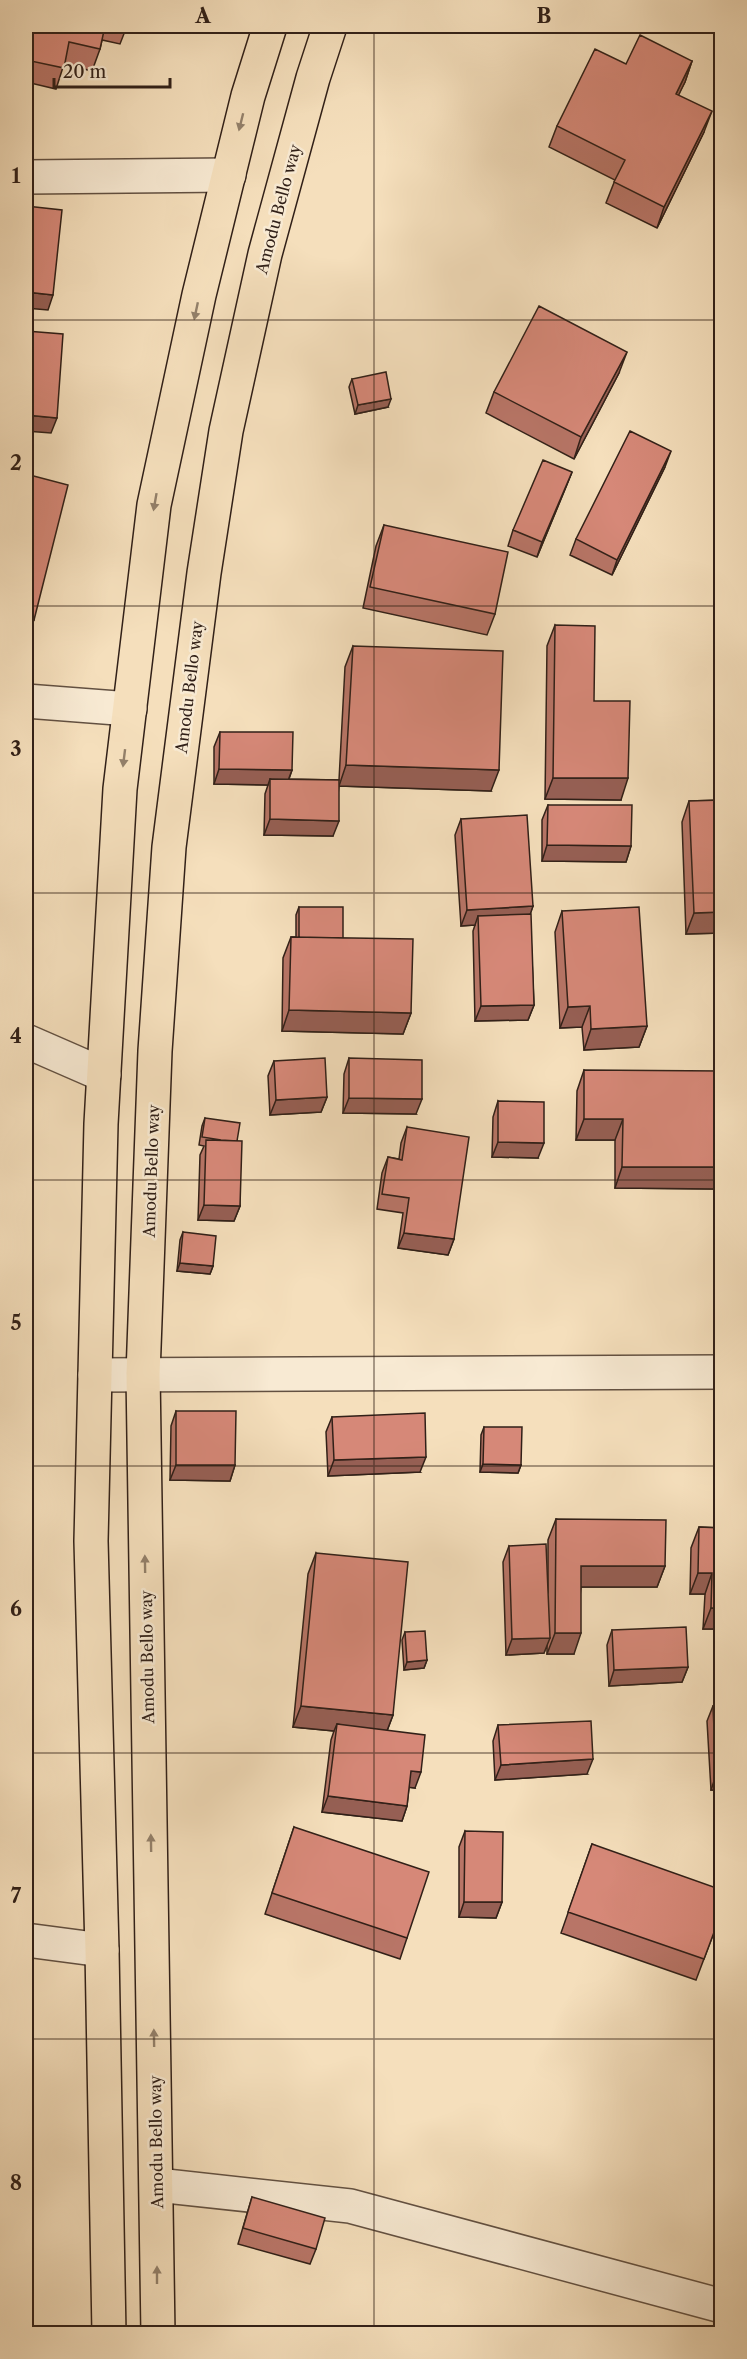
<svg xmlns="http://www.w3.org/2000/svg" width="747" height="2359" font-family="'Libre Caslon Text',serif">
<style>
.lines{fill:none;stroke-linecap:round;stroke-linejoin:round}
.street-casing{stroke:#625041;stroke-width:36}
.primary-casing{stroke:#312018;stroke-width:36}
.street{stroke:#f8ead3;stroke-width:33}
.primary{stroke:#f5dfbc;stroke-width:33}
.wall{fill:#b87567;stroke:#312018;stroke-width:1.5}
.shaded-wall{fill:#965f54;stroke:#312018;stroke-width:1.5}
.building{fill:#d68878;stroke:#312018;stroke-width:1.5}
.oneway{fill:#93806a}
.grid{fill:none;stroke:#312018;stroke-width:1.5;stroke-opacity:0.55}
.labels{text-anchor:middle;stroke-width:5;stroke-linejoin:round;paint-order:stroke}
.street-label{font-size:16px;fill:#312018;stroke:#f8ead3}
.neatline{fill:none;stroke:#312018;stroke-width:2}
.grid-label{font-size:20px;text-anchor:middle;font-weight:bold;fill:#312018}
</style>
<rect width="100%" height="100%" fill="#f5dfbc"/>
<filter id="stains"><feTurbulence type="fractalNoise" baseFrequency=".00333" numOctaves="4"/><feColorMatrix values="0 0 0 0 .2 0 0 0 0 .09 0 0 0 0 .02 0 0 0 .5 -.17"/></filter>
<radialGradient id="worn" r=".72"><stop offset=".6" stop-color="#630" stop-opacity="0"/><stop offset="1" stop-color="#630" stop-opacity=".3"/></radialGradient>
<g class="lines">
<!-- street casing -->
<g class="street-casing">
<path id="street" d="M26,177l203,-2
M26,701l104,8
M26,1041l78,34
M95,1375l627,-3
M26,1940l76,10
M157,2185l193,21 372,100"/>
</g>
<!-- primary casing -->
<g class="primary-casing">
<path id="primary" d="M109,2334l-7,-384 -11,-409 10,-417 19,-335 34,-284 45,-210 49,-199 22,-70
M158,2334l-15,-960 12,-323 14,-204 35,-274 22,-142 39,-177 48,-176 17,-52"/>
</g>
<!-- street -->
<use href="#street" class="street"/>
<!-- primary -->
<use href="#primary" class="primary"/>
</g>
<!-- wall -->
<path class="wall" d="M26,26h101l-7,18 -18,-4 -2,9 -8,22 -28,-7 -8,25 -30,-7z
M692,61l-7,21 -7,13 26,37 -47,96 -51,-25 9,-23 -66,-33 8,-21 69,-62z
M619,373l-45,86 -88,-46 8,-21z
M352,379l36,28 -33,7 -6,-27z
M665,467l-53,108 -42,-20 6,-16z
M572,472l-35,85 -29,-11 5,-16z
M26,474l8,146 -8,21z
M384,525l111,89 -8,21 -124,-27 13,-62z
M555,625l39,76 27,99 -76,-1 2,-153z
M353,646l138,145 -152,-5 -6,50 -69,-1 1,-41 3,-9 -54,-1v-37l6,-15 72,38 -3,9 50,1 6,-113z
M722,800v133l-36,1 -4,-112 7,-21z
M548,805l83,41 -5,16 -84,-1v-41z
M461,819l72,87 -3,8 4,91 -6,15 -53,1 -2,-90 2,-6 -14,1 -6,-91z
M299,907l44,31 68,75 -8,21 -121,-3 1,-73 8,-21h5v-22z
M562,911l85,115 -8,21 -55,3 -2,-23 -22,1 -5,-96z
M349,1058l67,56 -73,-1 1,-39z
M274,1061l53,36 -6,15 -51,3 -2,-39z
M584,1070l130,119 -99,-1v-48h-39l1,-49z
M498,1101l40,57 -46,-1 1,-40z
M205,1118l32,23 3,65 -6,15 -36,-1 2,-65 4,-9 -5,-1 3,-19z
M407,1127l47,112 -6,16 -50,-7 5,-35 -26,-4 5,-36 6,-16 11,2 2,-16z
M183,1232l30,34 -3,8 -33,-3 3,-31z
M176,1411l59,54 -5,16 -60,-1 1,-54z
M332,1417l88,55 -92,4 -2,-44z
M484,1427l37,38 -3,8 -38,-1 1,-37z
M556,1519l109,47 -8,21h-76l-7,67h-27v-10l-3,9 -38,2 -3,-93 6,-16 39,46v-52z
M699,1527l23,1v101h-19l2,-35h-15l1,-46z
M316,1553l77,162 -6,16 28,57 -6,-1 -2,19 -5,15 -80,-9 9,-72 3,-9 -41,-4 15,-153z
M612,1630l76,37 -6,15 -73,4 -2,-41z
M405,1632l22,28 -3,8 -20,2 -2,-30z
M722,1705v85h-11l-4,-69 6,-15z
M498,1725l89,49 -92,6 -2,-39z
M294,1827l113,111 -7,21 -135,-45z
M465,1831l37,71 -6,16 -37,-1v-70z
M592,1844l130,67 -26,69 -135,-47z
M252,2197l64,52 -6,15 -72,-20z"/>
<!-- shaded-wall -->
<path class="shaded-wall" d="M692,61l-7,21 -16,33 7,-21z
M712,111l-8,21 -47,96 7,-21z
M26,292l27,3 -5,15 -22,-2z
M627,352l-8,21 -45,86 7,-22z
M391,399l-3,8 -33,7 3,-9z
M26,415l31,3 -6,15 -25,-2z
M671,451l-6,16 -53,108 5,-15z
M572,472l-6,15 -29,70 5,-15z
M346,765l153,5 -8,21 -152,-5z
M219,769l73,1 -6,16 -16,-7 -2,6 -54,-1z
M553,778h75l-7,22 -76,-1z
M270,819l69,2 -6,15 -69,-1z
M547,845l84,1 -5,16 -84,-1z
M533,906l-5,15 -50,-5 -3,9 -14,1 6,-16z
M722,912v21l-36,1 8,-21z
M534,1005l-6,15 -53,1 6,-15z
M590,1006l-8,21 -22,1 8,-21z
M289,1010l122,3 -8,21 -121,-3z
M647,1026l-8,21 -55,3 7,-21z
M327,1097l-6,15 -51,3 6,-15z
M349,1098l73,1 -6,15 -73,-1z
M584,1119h39l-8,21h-39z
M498,1142l46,1 -6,15 -46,-1z
M622,1167h100v2l-8,20 -99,-1z
M204,1205l36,1 -6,15 -36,-1z
M404,1233l50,6 -6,16 -50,-7z
M180,1263l33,3 -3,8 -33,-3z
M426,1457l-6,15 -92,4 6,-16z
M483,1464l38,1 -3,8 -38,-1z
M176,1465h59l-5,16 -60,-1z
M581,1566h84l-8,21h-83z
M698,1573h14l-7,21h-15z
M711,1608h11v21h-19z
M555,1633h26l-7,21h-27z
M550,1638l-6,15 -38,2 6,-16z
M427,1660l-3,8 -20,2 3,-8z
M688,1667l-6,15 -73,4 5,-16z
M301,1706l92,9 -8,21 -48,-12 -3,7 -41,-4z
M593,1759l-6,15 -92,6 6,-15z
M411,1771l10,1 -6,16 -10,-1z
M716,1775h6v15h-11z
M328,1796l79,10 -5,15 -80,-9z
M464,1902h38l-6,16 -37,-1z"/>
<!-- building -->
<path class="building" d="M26,26h79l-5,23 -31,-7 -5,26 -38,-8z
M640,35l52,26 -16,33 36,17 -48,96 -50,-25 11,-22 -68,-34 38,-77 31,15z
M26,206l36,4 -9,85 -27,-3z
M539,306l88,46 -46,85 -87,-45z
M26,331l37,3 -6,84 -31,-3z
M386,372l5,27 -33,6 -6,-26z
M630,431l41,20 -54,109 -41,-21z
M543,460l29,12 -30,70 -29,-12z
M26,474l42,11 -34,135 -8,-2z
M384,525l124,27 -13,62 -125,-27z
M555,625l40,1 -1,75h36l-2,77h-75z
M353,646l150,5 -4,119 -153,-5z
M220,732h73l-1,38 -73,-1z
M270,779l69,1v41l-69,-2z
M722,800v112l-28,1 -5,-112z
M548,805h84l-1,41 -84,-1z
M527,815l6,91 -66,4 -6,-91z
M299,907h44v31l-44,-1z
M639,907l8,119 -56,3 -1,-23 -22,1 -6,-96z
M531,914l3,91 -53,1 -3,-90z
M291,937l122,2 -2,74 -122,-3z
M325,1058l2,39 -51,3 -2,-39z
M349,1058l73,2v39l-73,-1z
M584,1070l138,1v96h-100l1,-48h-39z
M498,1101l46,1v41l-46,-1z
M205,1118l35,5 -3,18 -16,-1 -19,-3z
M407,1127l62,10 -15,102 -50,-6 5,-35 -27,-4 6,-37 14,3z
M206,1140l36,1 -2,65 -36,-1z
M183,1232l33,4 -3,30 -33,-3z
M176,1411h60l-1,54h-59z
M425,1413l1,44 -92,3 -2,-43z
M484,1427h38l-1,38 -38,-1z
M556,1519l110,1 -1,46h-84v67h-26z
M699,1527l23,1v80h-11l1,-35h-14z
M546,1544l4,94 -38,1 -3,-93z
M316,1553l92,9 -15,153 -92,-9z
M686,1627l2,40 -74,3 -2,-40z
M425,1631l2,29 -20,2 -2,-30z
M722,1705v70h-6l-3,-69z
M591,1721l2,38 -92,6 -3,-40z
M337,1724l88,11 -4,37 -10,-1 -4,35 -79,-10z
M294,1827l135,45 -22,66 -135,-45z
M465,1831l38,1 -1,70h-38z
M592,1844l130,46v21l-18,48 -136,-47z
M252,2197l73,21 -9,31 -73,-21z"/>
<!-- one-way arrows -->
<defs><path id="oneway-solid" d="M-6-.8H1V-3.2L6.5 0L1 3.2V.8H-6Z" transform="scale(1.5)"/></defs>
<g class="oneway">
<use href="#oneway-solid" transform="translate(241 122) rotate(104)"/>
<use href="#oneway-solid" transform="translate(196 311) rotate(102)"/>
<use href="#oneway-solid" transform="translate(155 502) rotate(100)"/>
<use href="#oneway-solid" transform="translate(124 758) rotate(97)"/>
<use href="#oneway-solid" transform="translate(145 1564) rotate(-91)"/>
<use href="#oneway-solid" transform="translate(151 1843) rotate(-91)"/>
<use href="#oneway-solid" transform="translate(154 2038) rotate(-91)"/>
<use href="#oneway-solid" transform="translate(157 2275) rotate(-90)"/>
</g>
<!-- grid -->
<path class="grid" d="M374,26v2308M26,320h696M26,606h696M26,893h696M26,1180h696M26,1466h696M26,1753h696M26,2039h696"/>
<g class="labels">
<!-- street labels -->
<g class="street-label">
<text transform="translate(278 209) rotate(-75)" y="6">Amodu Bello way</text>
<text transform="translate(189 687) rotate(-83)" y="6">Amodu Bello way</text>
<text transform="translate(151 1171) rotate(-88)" y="6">Amodu Bello way</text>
<text transform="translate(147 1657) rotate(-91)" y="6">Amodu Bello way</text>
<text transform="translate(156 2142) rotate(-91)" y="6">Amodu Bello way</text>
</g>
</g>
<!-- margin -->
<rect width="747" height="2359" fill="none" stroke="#f5dfbc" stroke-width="66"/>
<!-- scale -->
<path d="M54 78v9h116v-9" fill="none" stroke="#312018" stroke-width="3"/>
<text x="63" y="78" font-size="18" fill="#312018" stroke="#f8ead3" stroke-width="4.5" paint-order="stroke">20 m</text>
<rect x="33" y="33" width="681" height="2293" class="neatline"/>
<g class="grid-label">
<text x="203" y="23">A</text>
<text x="544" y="23">B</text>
<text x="16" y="183">1</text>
<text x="16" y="470">2</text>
<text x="16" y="756">3</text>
<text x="16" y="1043">4</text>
<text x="16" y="1330">5</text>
<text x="16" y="1616">6</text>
<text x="16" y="1903">7</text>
<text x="16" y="2190">8</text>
</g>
<rect width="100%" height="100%" filter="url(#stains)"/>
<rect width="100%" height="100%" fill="url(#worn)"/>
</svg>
